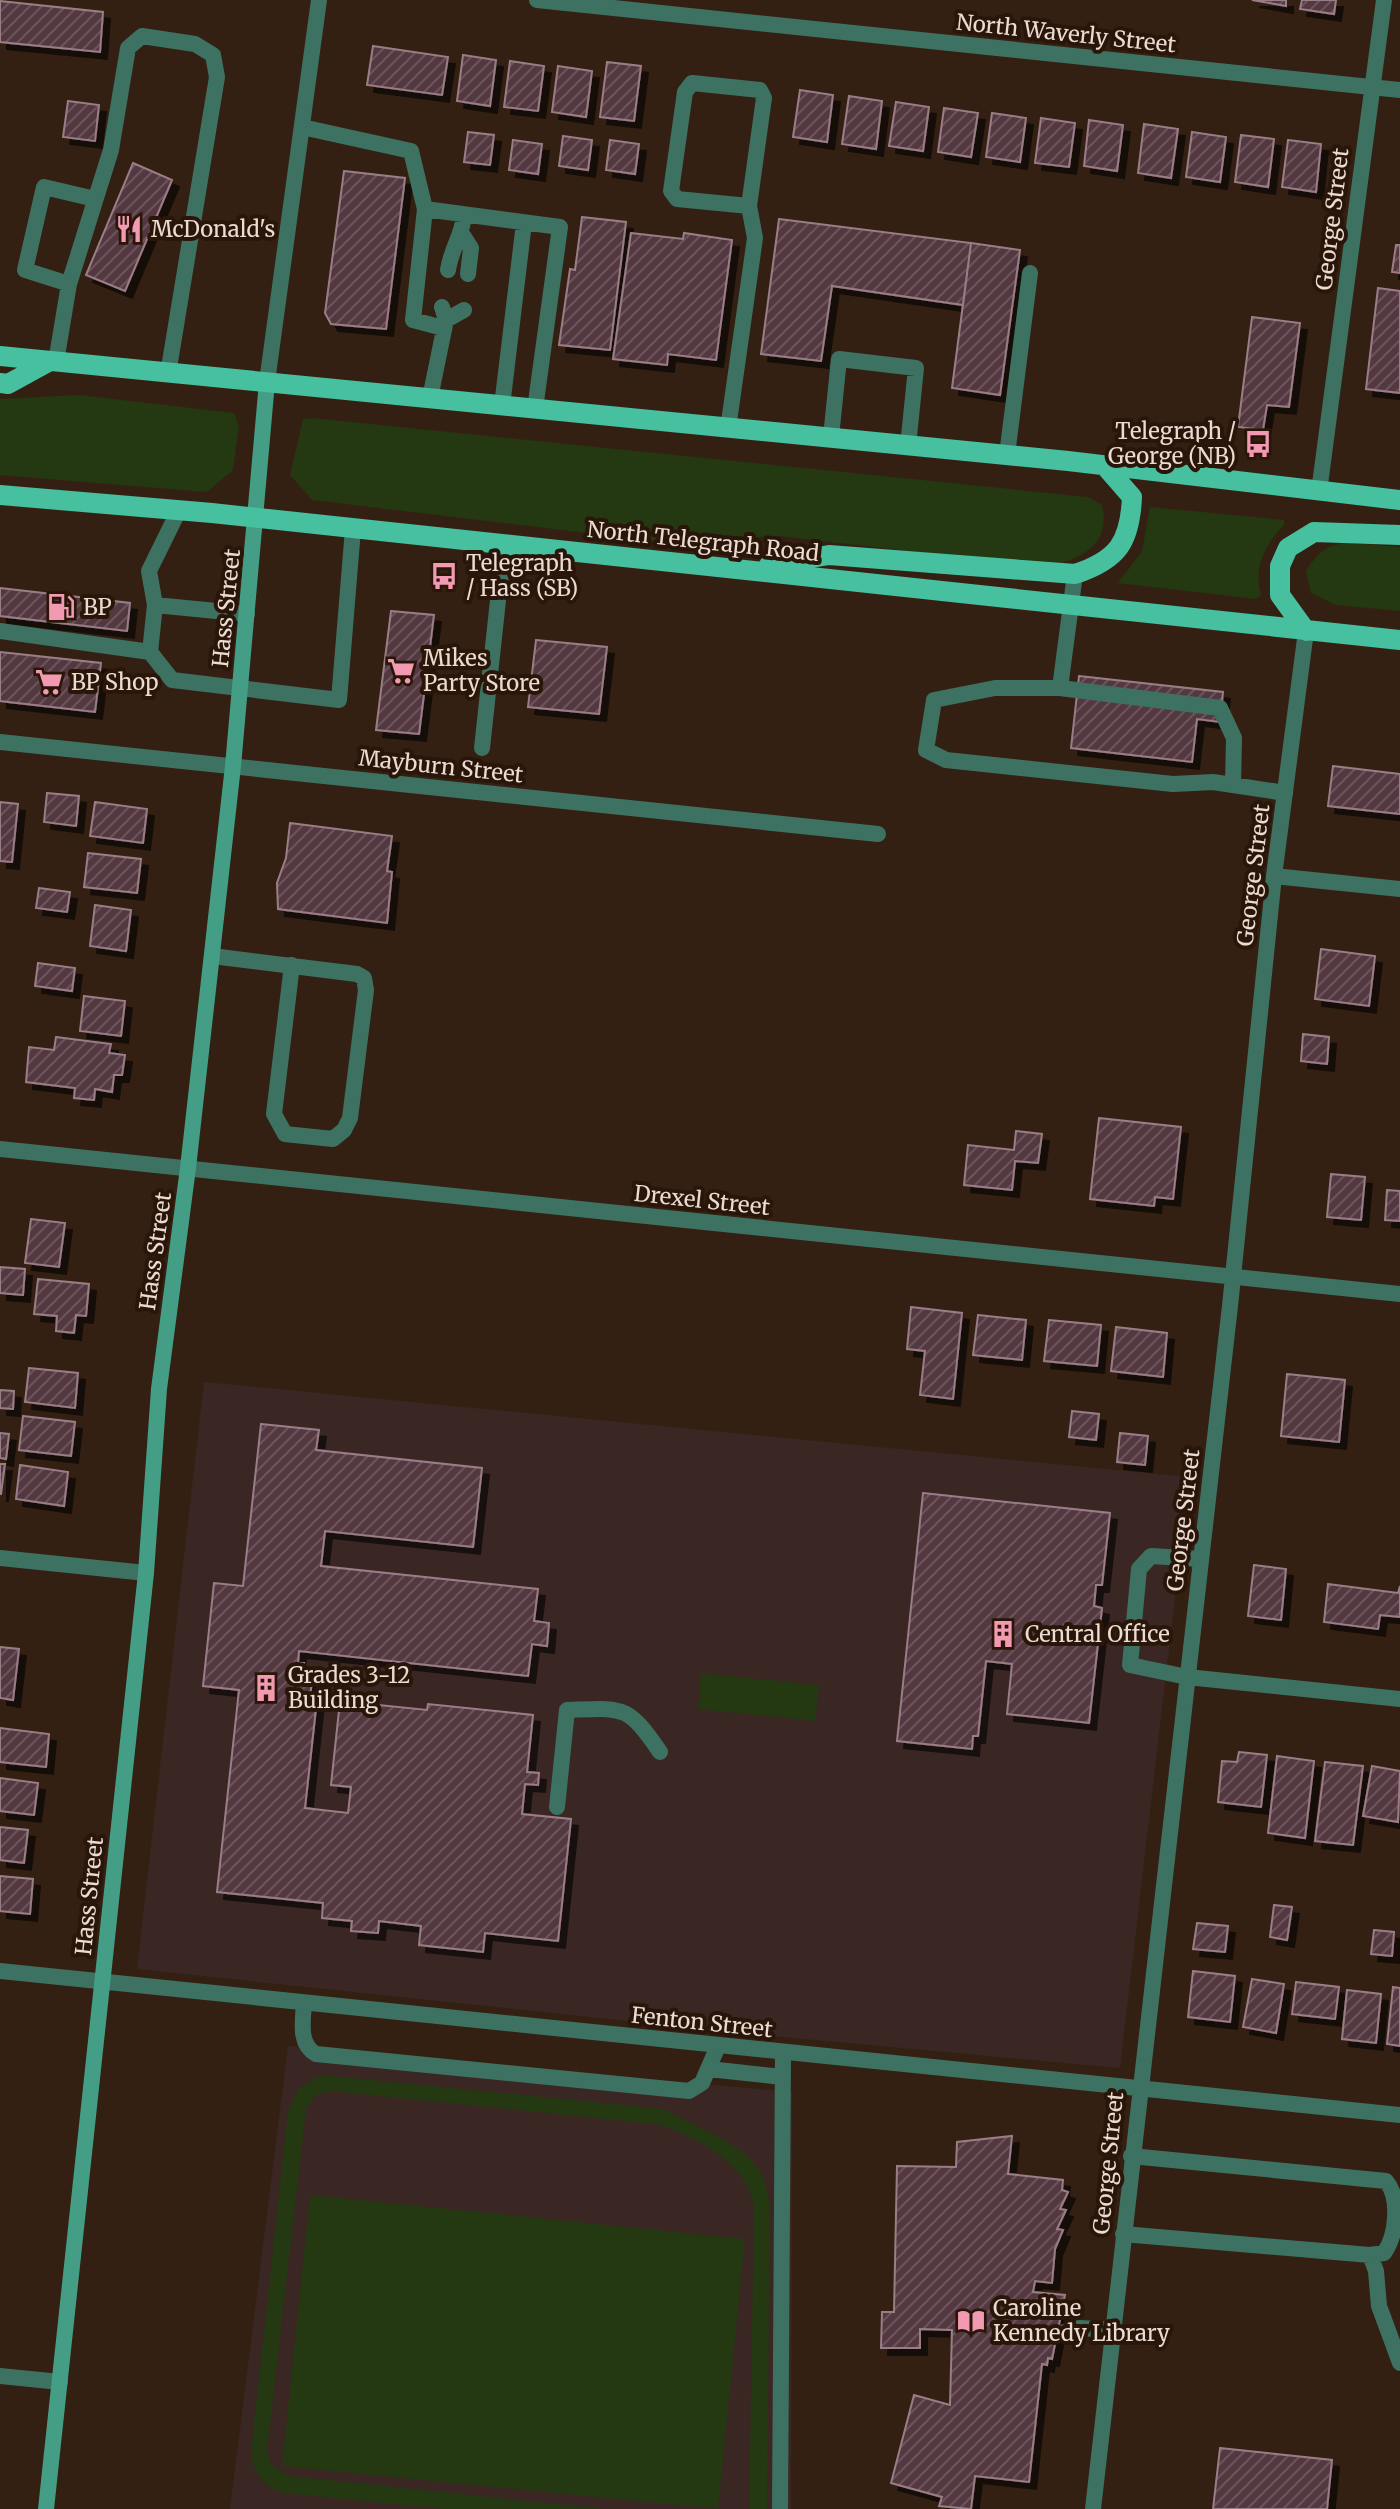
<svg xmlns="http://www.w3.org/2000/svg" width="1400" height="2509" font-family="Merriweather,serif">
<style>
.education{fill:#3a2723}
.green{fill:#243812}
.building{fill:url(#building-hatch);stroke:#9b7d87;stroke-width:2;filter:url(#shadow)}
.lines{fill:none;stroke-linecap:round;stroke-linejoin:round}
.lane{stroke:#3d7262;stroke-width:16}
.street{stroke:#3d7262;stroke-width:16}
.secondary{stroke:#449e85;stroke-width:16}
.primary{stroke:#46c09f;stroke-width:20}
.labels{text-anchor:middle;stroke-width:8;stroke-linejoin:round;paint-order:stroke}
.street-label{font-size:22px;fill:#eadbd3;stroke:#2a1609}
.poi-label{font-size:22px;fill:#eadbd3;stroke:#2a1609;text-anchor:start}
</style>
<defs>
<pattern id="building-hatch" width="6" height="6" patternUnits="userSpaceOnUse" patternTransform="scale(2)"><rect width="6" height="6" fill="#523841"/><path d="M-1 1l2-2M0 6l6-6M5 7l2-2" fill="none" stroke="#6b545c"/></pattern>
<filter id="shadow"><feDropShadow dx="7" dy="7" stdDeviation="0" flood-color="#0009"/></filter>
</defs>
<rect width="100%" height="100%" fill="#342012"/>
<!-- education -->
<path class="education" d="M204,1382l985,95 -69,591 -370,-34 -613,-65z
M288,2046l504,46 -1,417h-561z"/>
<!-- green -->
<path class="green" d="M79,395l155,18 5,13 -6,44 -26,22 -207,-17v-76z
M312,418l776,79 14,8c10,40 -22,55 -55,62l-268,-31 -118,6 -349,-42 -22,-25 13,-56z
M1150,507l134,13v5c-19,20 -31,42 -23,70l-6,4 -137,-16 24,-32z
M1350,543l50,4v64l-64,-6 -25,-12 -5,-22c12,-19 21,-27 44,-28z
M701,1673l118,12 -4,36 -117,-12z
M321,2075l343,34 66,34 19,14 14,19 7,29 -3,304h-18l5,-298c-3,-46 -58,-76 -99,-87l-325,-33 -14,4 -10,14 -39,342 4,14 18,11 315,33h-161l-159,-16c-21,-6 -31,-20 -33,-42l37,-340 11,-23z
M310,2195l435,44 -27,270 -436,-43z"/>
<!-- building -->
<path class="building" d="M1252,0h34v6z
M1302,0h34l-2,14 -34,-5z
M0,1l103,11 -3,40 -100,-10z
M373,46l75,11 -6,38 -75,-10z
M463,55l33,5 -6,46 -33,-5z
M510,61l34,5 -6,45 -34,-4z
M607,62l34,4 -7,55 -34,-4z
M558,66l34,5 -6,46 -34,-5z
M800,90l33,5 -6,47 -34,-5z
M849,96l33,5 -6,48 -34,-5z
M68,101l31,4 -4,36 -32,-4z
M896,102l33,5 -6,44 -34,-5z
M944,108l34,5 -7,44 -33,-5z
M992,113l34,5 -6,44 -34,-5z
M1041,118l34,5 -6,44 -34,-4z
M1089,120l34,5 -6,46 -33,-5z
M1144,124l34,5 -7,49 -33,-5z
M468,132l26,3 -4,30 -26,-3z
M1192,132l34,5 -6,45 -34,-5z
M1241,135l33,4 -6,48 -33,-5z
M563,136l29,4 -4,30 -29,-4z
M513,140l29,4 -4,30 -29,-4z
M610,140l29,4 -4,30 -29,-4z
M1288,140l33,4 -5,48 -34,-5z
M133,163l39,17 -47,111 -39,-16z
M344,171l61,7 -19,151 -55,-5 -6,-11z
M582,217l44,5 -16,128 -51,-5 11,-76 5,1z
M779,219l192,24 -8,62 -131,-19 -11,75 -60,-7z
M631,233l52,6 1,-6 48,7 -16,120 -48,-6 -1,11 -54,-6z
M971,243l49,7 -20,145 -48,-7z
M1396,245h4v28l-8,-1z
M1378,288l22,3v102l-34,-4z
M1252,317l48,6 -11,84 -22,-2 -4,25 -25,-3z
M0,588l130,15 -3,28 -127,-15z
M391,611l43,4 -15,119 -43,-4z
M536,640l71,7 -8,67 -71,-7z
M0,652l101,11 -6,49 -95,-11z
M1079,676l144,16 -3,30 -23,-3 -5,43 -121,-14z
M1333,766l67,8v40l-72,-8z
M47,793l32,3 -3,30 -32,-4z
M0,802l18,2 -6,58 -12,-1z
M95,802l52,7 -4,34 -53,-7z
M290,823l102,13 -5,35 5,1 -5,51 -109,-14 -1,-26 9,-25z
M88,853l53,6 -4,34 -53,-6z
M39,888l31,4 -3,20 -31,-4z
M95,905l36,5 -5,41 -36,-5z
M1321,949l54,7 -6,50 -54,-7z
M38,963l37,5 -3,23 -37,-5z
M84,996l41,5 -4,35 -41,-5z
M1303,1034l26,3 -2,27 -26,-3z
M56,1037l55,7 -2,9 16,2 -3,20h-8l-2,17 -17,-3 -1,11 -20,-2 1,-10 -49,-6 3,-35 25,3z
M1099,1118l82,9 -8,72 -18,-2 -1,9 -64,-7z
M1016,1131l26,3 -4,29 -23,-2 -3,29 -48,-5 4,-40 46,5z
M1331,1174l34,3 -4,43 -34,-3z
M1387,1190l13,1v30l-15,-1z
M31,1219l34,4 -6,44 -34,-4z
M0,1267l25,2 -2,26 -23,-2z
M38,1279l51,5 -3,32 -10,-1 -2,18 -18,-2 1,-15 -23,-2z
M911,1307l51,6 -9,86 -33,-4 5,-44 -18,-2z
M978,1315l48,5 -4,40 -49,-5z
M1049,1320l52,5 -4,41 -53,-5z
M1116,1327l51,6 -4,44 -52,-6z
M29,1368l49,5 -3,35 -50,-6z
M1287,1374l58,6 -6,62 -58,-6z
M0,1390l14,1 -1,18 -13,-1z
M1072,1411l27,3 -3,26 -27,-3z
M23,1416l52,6 -4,34 -52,-6z
M261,1424l58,6 -3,20 166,18 -9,79 -148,-16 -4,35 217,23 -4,32 15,2 -2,23 -15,-2 -4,32 -229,-25 -1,12h6l-2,16 10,1 -2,18 7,1 -12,109 43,5 3,-26 -20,-2 9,-84 87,9 1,-6 105,11 -6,57 12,1 -1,12 -13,-1 -3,30 49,5 -13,122 -73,-8 -2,19 -64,-7 2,-19 -42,-5 -1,12 -27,-2 1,-10 -30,-3 1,-15 -106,-11 22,-202 -36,-4 11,-103 29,3z
M0,1433l9,1 -3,25 -6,-1z
M1120,1433l28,3 -3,29 -28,-3z
M0,1464h5l-4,30h-1z
M20,1465l48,7 -4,34 -48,-7z
M923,1493l187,20 -8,72h-6l-2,21 8,2 -13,115 -82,-9 5,-50 -26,-3 -8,75h-5l-1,13 -75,-8z
M1254,1565l32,4 -5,51 -33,-4z
M1328,1584l70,9 2,-7v31l-20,-2 -2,14 -54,-7z
M0,1647l19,2 -6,51 -13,-2z
M0,1728l49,6 -3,33 -46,-5z
M1239,1752l28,3 -6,52 -43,-5 4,-41 15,1z
M1277,1756l37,5 -9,77 -37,-5z
M1325,1762l38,4 -10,79 -38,-4z
M1372,1766l28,5 -2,51 -35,-6z
M0,1778l38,5 -4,32 -34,-4z
M0,1827l28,3 -4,33 -24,-3z
M0,1876l33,3 -3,35 -30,-3z
M1274,1905l18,2 -5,33 -17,-3z
M1197,1923l31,3 -3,26 -32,-3z
M1374,1930l20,2 -2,24 -21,-2z
M1193,1971l42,5 -5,46 -42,-5z
M1252,1979l32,5 -8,49 -33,-6z
M1296,1982l43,5 -4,32 -43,-5z
M1393,1987l7,1v58l-13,-2z
M1347,1990l34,4 -5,49 -34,-4z
M1012,2136l-4,38 55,6 -1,10 6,2 -8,17 6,1 -9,19 6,1 -8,19 -3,34 -17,-2 -2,11 32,3 -13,64 -4,-1 -1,7 -5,-1 -13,118 -54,-6 -4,33 -32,-3 3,-9 -51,-14 23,-88 36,10 2,-75 -32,-1v19h-39l1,-36h12l3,-146 59,1 1,-25z
M1220,2448l112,12 -5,49h-114z"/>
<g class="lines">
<!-- lane -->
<path class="lane" d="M302,127l109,24 14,58
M462,234l9,14 -3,26
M448,270c3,-21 14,-34 16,-54
M69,284l-44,-14 19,-83 51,12
M446,320l18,-10
M443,328l-30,-8 12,-111 135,18 -25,182
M56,362l13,-78 42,-134 17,-102 14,-12 53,8 18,11 4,22 -49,297
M430,398l16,-78 -4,-13
M502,406l22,-183
M728,429l27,-191 -6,-32 15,-108 -4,-8 -68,-7 -7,9 -14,99 6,8 72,7
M831,437l8,-78 77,9 -8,78
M1007,455l23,-182
M1075,574l-15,114h-65l-61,12 -8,50 20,10 227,24 40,-2 72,11
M155,605l92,9
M0,631l150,21 5,-47 -6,-34 30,-61
M150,652l22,28 167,20 14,-171
M1060,688l160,20 14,30 -1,47
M482,748l22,-203
M212,956l145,18 7,4 2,12 -16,128 -6,12 -11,9 -48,-5 -11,-20 18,-149
M1187,1677l-57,-12 9,-96 12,-13 49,3
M557,1807l10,-97c57,-2 60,-6 93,42
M304,2003c-1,18 -6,41 12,51l373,37 13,-8 16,-37
M709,2069l73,8
M1123,2234l247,21 14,-2c13,-18 16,-56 2,-72l-255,-25
M1370,2255l6,16 3,35 21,57
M1057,2334l23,-6 32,2
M780,2509l3,-456"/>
<!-- street -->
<path class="street" d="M537,0l863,90
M267,382l52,-382
M1319,492l65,-492
M0,742l878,92
M1274,876l126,13
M0,1149l1400,145
M0,1558l146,15
M1187,1677l213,22
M0,1971l1400,144
M0,2376l60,6
M1093,2509l137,-1203 44,-430 32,-245"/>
<!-- secondary -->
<path class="secondary" d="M46,2509l100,-936 13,-184 29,-221 45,-402 34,-384"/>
<!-- primary -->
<path class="primary" d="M0,356l1068,105 332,39
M0,383l8,1 42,-23
M0,495l212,18 1188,127
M769,565l60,-10 246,19c43,-14 55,-32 57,-77l-27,-31
M1306,631l-26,-36v-29l8,-18 26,-16 86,3"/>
</g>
<!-- icons -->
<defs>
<g id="restaurant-bare" transform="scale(2.16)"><path d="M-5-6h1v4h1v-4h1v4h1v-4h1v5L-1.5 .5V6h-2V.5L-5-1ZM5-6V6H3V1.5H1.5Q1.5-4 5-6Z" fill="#f19ab2" stroke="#2a1609" stroke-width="2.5" paint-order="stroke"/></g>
<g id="bus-bare" transform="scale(2.16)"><path d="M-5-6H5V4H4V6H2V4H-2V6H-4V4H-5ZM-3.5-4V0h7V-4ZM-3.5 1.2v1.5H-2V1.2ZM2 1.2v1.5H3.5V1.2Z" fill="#f19ab2" stroke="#2a1609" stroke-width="2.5" paint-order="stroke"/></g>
<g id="fuel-bare" transform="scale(2.16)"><path d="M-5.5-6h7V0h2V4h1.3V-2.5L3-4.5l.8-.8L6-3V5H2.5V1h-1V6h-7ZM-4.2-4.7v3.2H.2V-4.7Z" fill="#f19ab2" stroke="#2a1609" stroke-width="2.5" paint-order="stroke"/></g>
<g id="supermarket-bare" transform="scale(2.16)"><path d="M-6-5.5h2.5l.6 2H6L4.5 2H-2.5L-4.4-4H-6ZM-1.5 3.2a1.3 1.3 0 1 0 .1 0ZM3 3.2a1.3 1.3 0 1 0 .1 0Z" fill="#f19ab2" stroke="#2a1609" stroke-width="2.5" paint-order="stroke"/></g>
<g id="building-bare" transform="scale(2.16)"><path d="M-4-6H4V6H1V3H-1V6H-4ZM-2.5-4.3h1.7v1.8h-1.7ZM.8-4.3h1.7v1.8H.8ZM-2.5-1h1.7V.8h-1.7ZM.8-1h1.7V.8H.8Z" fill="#f19ab2" stroke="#2a1609" stroke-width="2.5" paint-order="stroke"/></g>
<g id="library-bare" transform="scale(2.16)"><path d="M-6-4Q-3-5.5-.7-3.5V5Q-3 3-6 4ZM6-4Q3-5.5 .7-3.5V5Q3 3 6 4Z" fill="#f19ab2" stroke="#2a1609" stroke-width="2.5" paint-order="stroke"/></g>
</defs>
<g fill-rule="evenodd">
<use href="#restaurant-bare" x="129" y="229"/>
<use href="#bus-bare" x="1258" y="444"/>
<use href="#bus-bare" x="444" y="576"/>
<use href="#fuel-bare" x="61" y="607"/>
<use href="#supermarket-bare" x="401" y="671"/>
<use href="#supermarket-bare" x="49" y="682"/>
<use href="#building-bare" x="1003" y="1634"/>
<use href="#building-bare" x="266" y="1688"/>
<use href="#library-bare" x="971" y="2321"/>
</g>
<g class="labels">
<!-- street labels -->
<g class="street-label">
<text transform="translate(1066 33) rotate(6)" y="8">North Waverly Street</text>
<text transform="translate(1332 219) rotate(-83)" y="8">George Street</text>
<text transform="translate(703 541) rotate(6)" y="8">North Telegraph Road</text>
<text transform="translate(226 608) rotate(-84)" y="8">Hass Street</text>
<text transform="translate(441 766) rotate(6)" y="8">Mayburn Street</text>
<text transform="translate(1253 875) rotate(-83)" y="8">George Street</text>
<text transform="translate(702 1200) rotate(6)" y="8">Drexel Street</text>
<text transform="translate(155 1251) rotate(-82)" y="8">Hass Street</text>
<text transform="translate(1183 1520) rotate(-83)" y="8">George Street</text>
<text transform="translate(89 1896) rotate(-84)" y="8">Hass Street</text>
<text transform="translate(702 2022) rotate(6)" y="8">Fenton Street</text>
<text transform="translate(1108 2163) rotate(-84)" y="8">George Street</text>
</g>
<!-- poi labels -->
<g class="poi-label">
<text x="151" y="237">McDonald's</text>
<text x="1236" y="439" text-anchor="end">Telegraph /<tspan x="1236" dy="25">George (NB)</tspan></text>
<text x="466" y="571">Telegraph<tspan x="466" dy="25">/ Hass (SB)</tspan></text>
<text x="83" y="615">BP</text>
<text x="423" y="666">Mikes<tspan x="423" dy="25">Party Store</tspan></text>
<text x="71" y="690">BP Shop</text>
<text x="1025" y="1642">Central Office</text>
<text x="288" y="1683">Grades 3-12<tspan x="288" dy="25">Building</tspan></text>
<text x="993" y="2316">Caroline<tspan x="993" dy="25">Kennedy Library</tspan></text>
</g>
</g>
</svg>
